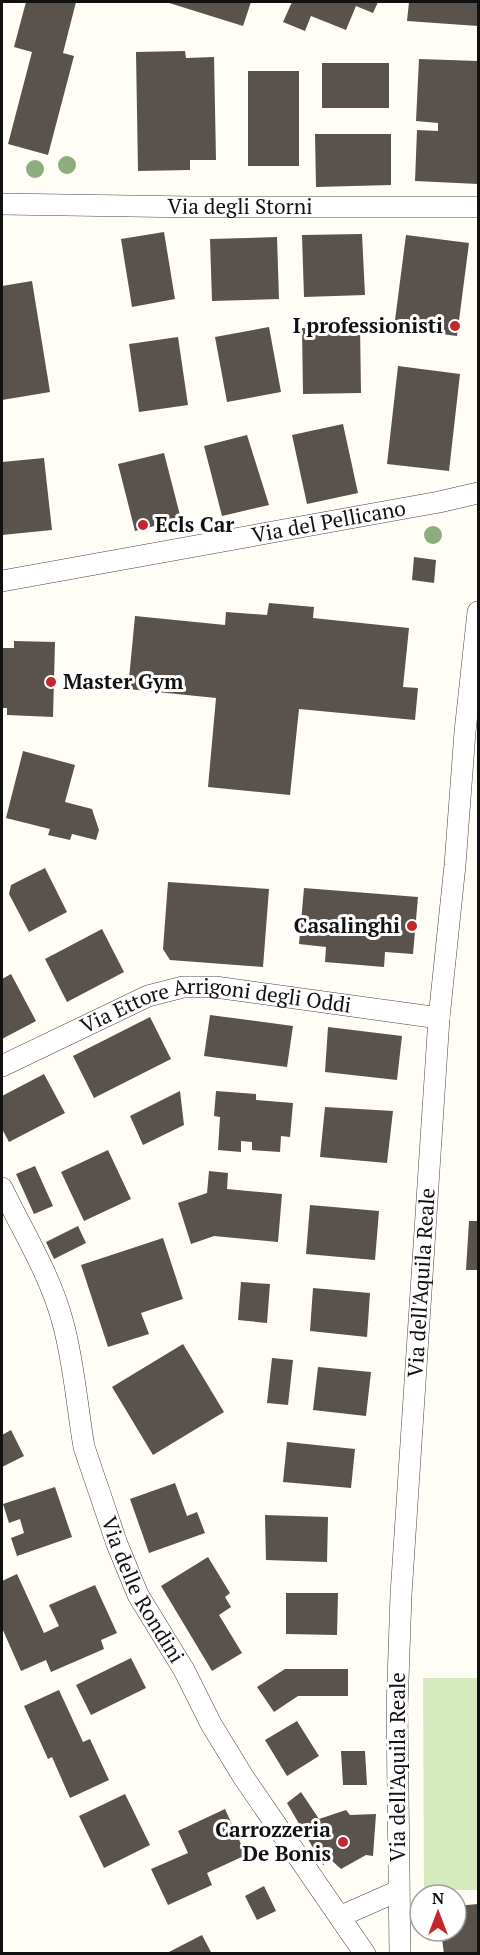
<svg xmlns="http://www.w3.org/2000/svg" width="480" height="1955" font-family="'PT Serif',serif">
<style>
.green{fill:#d5ebbd}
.building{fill:#5a524d}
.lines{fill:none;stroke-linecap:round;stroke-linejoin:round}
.minor-casing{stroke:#444;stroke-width:22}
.minor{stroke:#fff;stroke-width:21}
.tree{fill:#8dad7f}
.poi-dot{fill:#c4262e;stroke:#fff;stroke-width:2}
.labels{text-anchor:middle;stroke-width:6;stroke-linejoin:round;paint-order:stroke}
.street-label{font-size:21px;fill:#111;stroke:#fff}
.poi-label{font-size:21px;font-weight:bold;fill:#111;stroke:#fff;text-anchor:end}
</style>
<rect width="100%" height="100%" fill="#fffdf5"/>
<!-- green -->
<path class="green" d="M423,1678h55v212h-54z"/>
<!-- building -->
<path class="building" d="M26,2h50l-13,51 11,3 -26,99 -40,-11 24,-92 -18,-5z
M166,2h85l-8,24z
M292,2h86l-5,11 -17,-7 -10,24 -35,-14 -6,15 -22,-9z
M409,2h69v24l-71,-5z
M185,51l1,7 28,-1 2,103h-26v10l-52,1 -2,-119z
M419,59l59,2v123l-63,-3 2,-51 21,1v-8l-22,-2z
M322,63h67v45h-67z
M248,71h51v95h-51z
M315,134h76v51l-75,2z
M164,232l11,67 -43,8 -11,-68z
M362,234l3,61 -61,2 -2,-62z
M406,235l63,8 -12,93 -63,-8z
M277,237l2,62 -67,2 -2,-62z
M32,281l18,111 -48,8v-114z
M269,327l12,65 -54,10 -12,-65z
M360,327l1,66 -58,1 -1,-66z
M178,337l10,68 -49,7 -10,-68z
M398,366l62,8 -11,97 -62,-7z
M343,424l15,69 -51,11 -15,-69z
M247,435l22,70 -47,11 -18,-70z
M164,453l17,66 -46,12 -17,-67z
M44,458l8,72 -50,5v-73z
M414,557l22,3 -2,23 -22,-3z
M269,603l45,4 -1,11 96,10 -6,59 15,1 -3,32 -116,-11 -9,86 -82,-8 8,-89 -88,-9 7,-73 90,9 1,-13 41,3z
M14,641l41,1 -2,75 -46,-2v-7h-5v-60h12z
M23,751l52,14 -10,37 27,7 7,21 -3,10 -24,-6 -2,6 -22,-5 2,-6 -44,-11z
M45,868l22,44 -38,20 -20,-38 2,-9z
M168,882l101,7 -6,78 -93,-7 -7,-11z
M304,888l114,9 -5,57 -28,-2 -1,15 -59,-5 1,-15 -27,-3z
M102,929l22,43 -57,30 -22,-43z
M11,974l25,47 -34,18v-60z
M210,1015l83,11 -6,41 -83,-11z
M150,1017l21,42 -77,39 -21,-42z
M328,1027l74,9 -5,44 -72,-8z
M44,1074l21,39 -56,29 -7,-13v-33z
M180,1091l4,34 -41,20 -13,-29z
M216,1091l40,3v6l37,3 -3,34 -9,-1 -1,16 -28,-2v-8l-11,-1v11l-23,-2 2,-33 -6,-1z
M325,1107l68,4 -6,52 -67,-6z
M108,1150l23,49 -47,22 -23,-49z
M35,1166l18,40 -19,8 -18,-40z
M209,1171l19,2 -1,16 55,5 -4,48 -64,-6 -23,8 -13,-41 29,-10z
M310,1205l69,6 -4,49 -69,-6z
M469,1221h9v49h-12z
M78,1226l8,17 -32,16 -8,-17z
M163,1238l20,61 -42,14 8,21 -41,13 -27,-82z
M241,1282l29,2 -3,39 -29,-3z
M313,1288l57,5 -3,44 -57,-6z
M183,1344l41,68 -71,43 -41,-68z
M272,1358l21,2 -5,45 -21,-2z
M318,1367l53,5 -5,44 -53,-6z
M11,1430l13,26 -22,11v-32z
M287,1442l68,7 -4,39 -68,-6z
M175,1483l12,33 10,-4 8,21 -56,20 -19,-54z
M55,1487l17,50 -55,19 -6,-18 13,-5 -4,-14 -11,4 -6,-19z
M265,1515l63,2 -1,45 -61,-2z
M208,1557l22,36 -5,4 6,10 -12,8 23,38 -30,18 -51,-85z
M17,1574l27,59 15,-7 -10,-21 46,-20 22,48 -16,7 3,9 -53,23 -5,-12 -25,11 -19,-43v-47z
M286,1593h52l-1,42 -51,-1z
M131,1658l15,30 -55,27 -15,-30z
M285,1669h63v27h-50l-24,16 -17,-25z
M59,1690l24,52 7,-3 19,41 -39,18 -18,-41 -4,2 -24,-53z
M297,1721l22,35 -32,20 -22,-36z
M341,1751h24l2,34h-24z
M301,1792l18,27 27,-9 4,5 26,-1 -3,42 -7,-1 -25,14 -10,-9 -8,5 -36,-62z
M125,1794l25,51 -46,23 -25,-52z
M225,1809l21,46 -39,18 5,12 -44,20 -17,-36 37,-16 -10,-22z
M264,1886l12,25 -19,9 -12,-24z
M478,1904v50h-34l-3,-23h15v-25z
M202,1935l10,19h-47z"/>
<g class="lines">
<!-- minor casing -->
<g class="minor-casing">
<g id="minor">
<path id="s1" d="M2,204l191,3h285"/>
<path id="s2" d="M2,581l437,-79 39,-9"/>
<path id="s3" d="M2,1066l146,-70 35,-9h32l224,31"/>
<path id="s4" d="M2,1188c21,44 49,88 61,135 11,40 14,83 21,124l33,97 21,51 46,75 27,54 33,54 121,176"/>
<path d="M341,1916l57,-25"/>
<path id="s5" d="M400,1954l-3,-245 4,-114 38,-577 16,-153 10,-133 13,-120"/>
</g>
</g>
<!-- minor -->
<use href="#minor" class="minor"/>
</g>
<!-- trees -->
<g class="tree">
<circle cx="67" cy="165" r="9"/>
<circle cx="35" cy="169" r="9"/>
<circle cx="433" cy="535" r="9"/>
</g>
<!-- markers -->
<g class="poi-dot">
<circle cx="455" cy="326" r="6"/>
<circle cx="143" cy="525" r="6"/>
<circle cx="51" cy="682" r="6"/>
<circle cx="412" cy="926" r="6"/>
<circle cx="343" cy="1842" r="6"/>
</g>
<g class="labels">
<!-- street labels -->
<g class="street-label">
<text dy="7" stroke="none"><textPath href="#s1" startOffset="238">Via degli Storni</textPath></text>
<text dy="7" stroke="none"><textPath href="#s2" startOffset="332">Via del Pellicano</textPath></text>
<text dy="7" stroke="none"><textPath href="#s3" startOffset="228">Via Ettore Arrigoni degli Oddi</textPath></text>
<text dy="7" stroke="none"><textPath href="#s5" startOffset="672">Via dell'Aquila Reale</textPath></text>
<text dy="7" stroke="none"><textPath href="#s4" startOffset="429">Via delle Rondini</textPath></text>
<text transform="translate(398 1767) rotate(-90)" y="7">Via dell'Aquila Reale</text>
</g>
<!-- poi labels -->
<g class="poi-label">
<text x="443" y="333">I professionisti</text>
<text x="155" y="532" text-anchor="start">Ecls Car</text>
<text x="63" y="689" text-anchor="start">Master Gym</text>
<text x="400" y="933">Casalinghi</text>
<text x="331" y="1837">Carrozzeria<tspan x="331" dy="24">De Bonis</tspan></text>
</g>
</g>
<!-- border -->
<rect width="480" height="1955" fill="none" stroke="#111111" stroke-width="6"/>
<!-- north arrow -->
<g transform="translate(438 1913)"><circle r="28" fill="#ffffff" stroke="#a0a0a0" stroke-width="1.5"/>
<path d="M0-4.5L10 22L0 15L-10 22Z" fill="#c4262e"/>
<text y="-9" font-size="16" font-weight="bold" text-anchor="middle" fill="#111111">N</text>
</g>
</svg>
